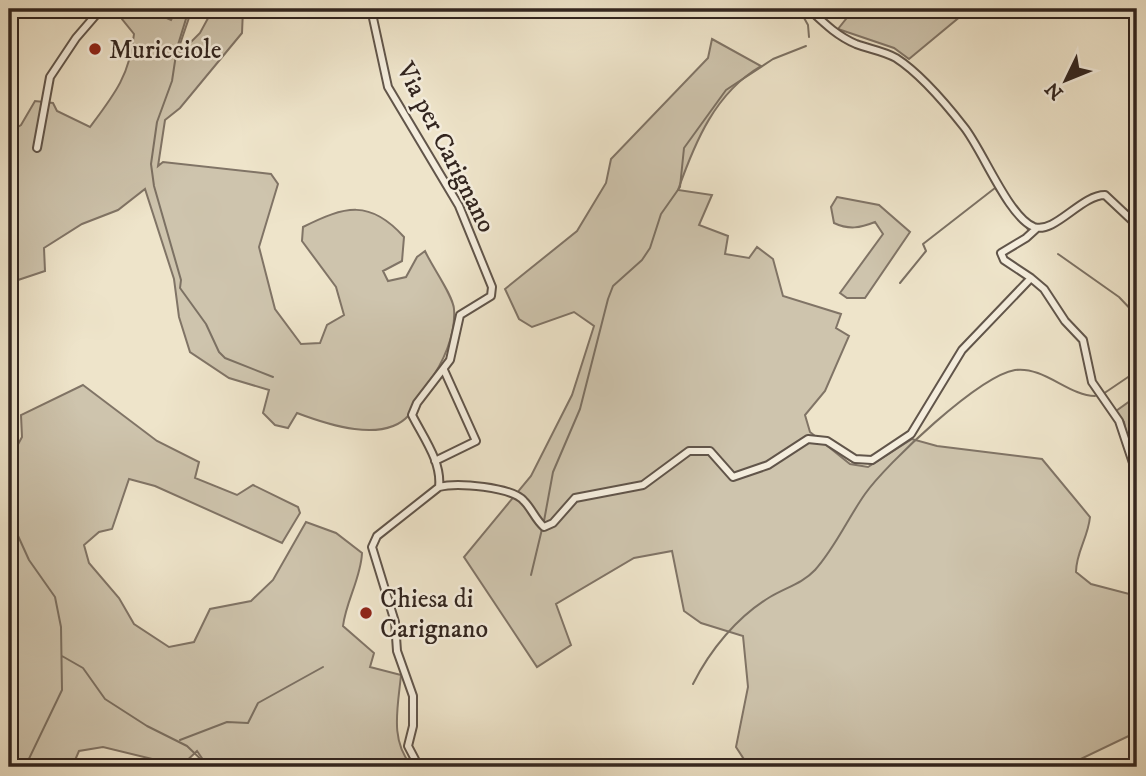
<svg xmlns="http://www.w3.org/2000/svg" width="1146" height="776" font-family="'IM FELL DW Pica',serif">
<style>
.green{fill:#cec4ad;stroke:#807466;stroke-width:2}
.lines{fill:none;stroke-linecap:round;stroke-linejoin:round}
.stream{stroke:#7c7163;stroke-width:2}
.minor-casing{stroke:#61554a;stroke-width:10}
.minor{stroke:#f4eddd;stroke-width:6}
.poi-dot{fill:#8f2418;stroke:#f4eddd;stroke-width:2.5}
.labels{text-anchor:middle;stroke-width:5;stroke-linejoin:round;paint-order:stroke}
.poi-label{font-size:26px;fill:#32251f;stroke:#f4eddd;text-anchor:start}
.street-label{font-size:26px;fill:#32251f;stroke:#f4eddd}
</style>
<rect width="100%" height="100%" fill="#eee4ca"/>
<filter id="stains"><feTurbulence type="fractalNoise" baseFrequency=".00286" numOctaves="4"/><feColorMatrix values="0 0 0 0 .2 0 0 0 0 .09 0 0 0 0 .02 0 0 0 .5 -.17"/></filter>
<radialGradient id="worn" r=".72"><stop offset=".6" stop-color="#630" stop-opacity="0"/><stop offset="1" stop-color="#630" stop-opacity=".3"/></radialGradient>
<!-- green -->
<path class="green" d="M121,9h25l25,11 6,-11h15l-14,41 3,2 19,-19 13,-24h30l-1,24 -62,75 -15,12 -7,46 5,-4 108,12 7,10 -19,63 16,62 26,35 19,-1 7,-18 17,-10 -8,-28 -34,-46 1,-14c42,-21 67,-28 101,10l-2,24 -19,10 5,10 18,-4 11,-20 8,-6c6,14 28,44 29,58 2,25 -11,55 -26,74 -8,10 -12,22 -19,32 -25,29 -83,9 -112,-2l-9,15 -13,-3 -12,-12 6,-23 -40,-12 -39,-26 -11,-35 -5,-38 -29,-90 -27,21 -36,14 -38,24 1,23 -36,12v-157l2,5 10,-6 14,-24 18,2 4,8 33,16c24,-32 40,-52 44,-93l-12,-15z
M854,9h91l17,6 -53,44 -15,-11 -56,-19z
M712,39l49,27c-46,27 -66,76 -83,124l34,5 -13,30 29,11 -3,18 24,4 8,-11 16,12 10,37 58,18 -5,14 13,8 -24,55 -20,24 5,17 40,32 18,3 44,-28 25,7 105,13 48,58c-2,21 -14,35 -14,55l15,12 46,12v136l-73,35h-315l-13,-20 12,-60 -5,-51 -42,-13 -17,-12 -12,-60 -38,7 -78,46 15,41 -34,22 -73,-110 67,-81 41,-81 22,-69 -20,-14 -42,15 -13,-8 -14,-30 72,-58 29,-48 5,-24 97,-101z
M837,197l42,8 31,27 -45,66h-18l-7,-5 43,-59 -8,-12c-15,6 -26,8 -41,1l-3,-16z
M83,385l74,56 42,21 -4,16 42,17 16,-10 45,22 2,6 -18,30 -127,-57 -26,-7 -17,50 -13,3 -15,13 5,18 30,35 15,26 35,23 25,-5 16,-33 41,-8 22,-21 33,-58 30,11 26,20c-1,25 -16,48 -19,73l31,27 -4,14 31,8c-3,32 -12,67 12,92h-22v-4l-21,-3 -14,7h-148l-11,-16 -16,15 -78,-19 -24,4 -7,16h-63v-306l13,-24 -1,-22z
M1137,396v48l-8,4 -5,-26 -8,-11z"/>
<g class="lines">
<!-- stream -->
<path class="stream" d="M189,9l-12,39 -5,33 -15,41 -6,42 3,22 27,94 -1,8 26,36 13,28 6,6 48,19
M799,9l9,16 1,12
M1058,254l61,43 18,19
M900,283l26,-32 -3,-7 72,-56 35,44
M1103,394l34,-23
M9,516l20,44 26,37 6,30 1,63 -37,77
M544,521l9,-49 27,-63 28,-110 5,-13 29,-26 8,-12 11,-34 19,-27 4,-39 42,-58 47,-31 33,-13
M531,575l11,-46
M62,656l21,12 22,31 42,27 40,20 22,21
M693,684c17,-34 44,-67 77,-87 15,-9 33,-14 45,-27 20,-22 33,-52 50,-76 22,-31 114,-118 150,-124 29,-4 54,26 80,26
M180,740l47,-18 21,1 10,-20 65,-36
M205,762l12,5
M332,767l30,-8 38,1"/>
<!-- minor casing -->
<g class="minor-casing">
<path id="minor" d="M371,9l17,78 71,119 33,81 -1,9 -31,19 -10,45 -33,43 -5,12c11,22 30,47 27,72l-62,49 -5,11 23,75 2,29 16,45v30l-5,20 11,21
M809,9c15,14 28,27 47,35 13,5 28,7 40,14 25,16 50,46 68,69 18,22 45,91 70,100 21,7 47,-32 71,-32l32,30
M37,148l13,-71 26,-39 25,-29
M1031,278l13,11 21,32 18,19 9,42 27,39 18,54
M435,461l41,-20 -32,-71
M439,487c18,-5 73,0 85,14 8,8 11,18 20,26l9,-4 22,-25 68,-13 46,-34h21l23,26 35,-12 40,-26 19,2 28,18 17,1 39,-26 51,-84 69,-72 -27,-18 -3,-7 25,-15 11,-10"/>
</g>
<!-- minor -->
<use href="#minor" class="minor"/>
</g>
<!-- markers -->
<g class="poi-dot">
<circle cx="95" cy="49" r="7"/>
<circle cx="366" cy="613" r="7"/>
</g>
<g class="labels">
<!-- poi labels -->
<g class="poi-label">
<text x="109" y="58">Muricciole</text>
<text x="380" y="607">Chiesa di<tspan x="380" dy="30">Carignano</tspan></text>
</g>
<!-- street labels -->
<g class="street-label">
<text transform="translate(447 147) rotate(63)" y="9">Via per Carignano</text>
</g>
</g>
<!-- margin -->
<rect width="1146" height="776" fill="none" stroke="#eee4ca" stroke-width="35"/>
<rect x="10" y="10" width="1125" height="755" fill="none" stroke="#32251f" stroke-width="3.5"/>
<rect x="18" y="18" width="1111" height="741" fill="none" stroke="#32251f" stroke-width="2"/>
<!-- north arrow -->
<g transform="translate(1066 80) rotate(227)" stroke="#f4eddd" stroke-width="5" paint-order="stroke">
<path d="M0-5L12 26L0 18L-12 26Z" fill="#32251f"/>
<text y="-10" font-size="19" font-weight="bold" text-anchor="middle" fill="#32251f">N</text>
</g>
<rect width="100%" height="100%" filter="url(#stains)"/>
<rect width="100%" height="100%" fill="url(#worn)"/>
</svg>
